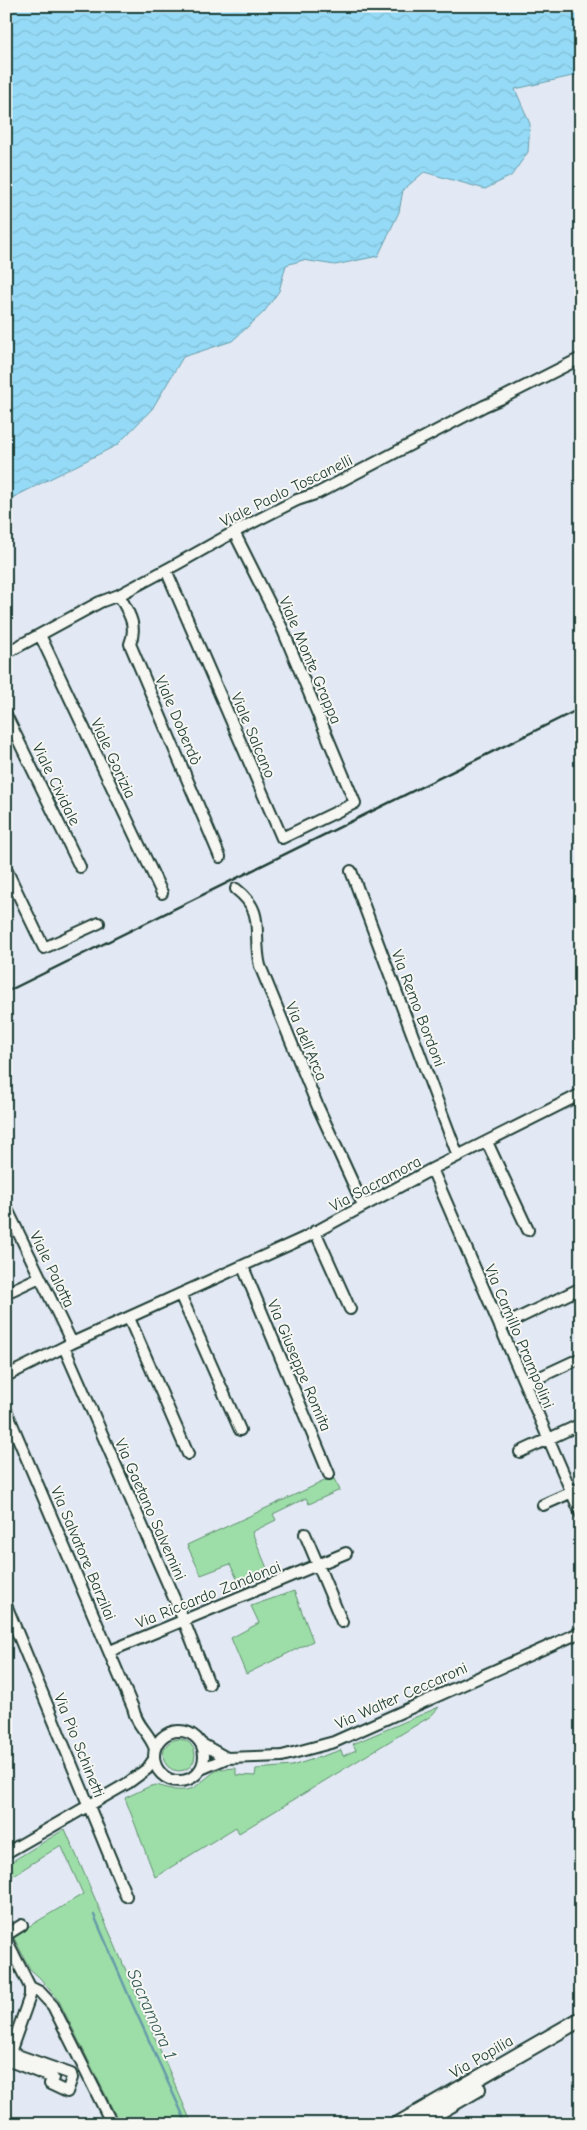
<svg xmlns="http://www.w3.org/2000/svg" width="587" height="2130" font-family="'Comic Neue',sans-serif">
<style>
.green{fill:#9ddea8;stroke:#5e8e6e}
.water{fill:url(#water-waves);stroke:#669ca9}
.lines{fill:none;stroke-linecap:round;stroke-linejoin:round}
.stream{stroke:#669ca9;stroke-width:2.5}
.minor-casing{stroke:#1f3d34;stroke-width:14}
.major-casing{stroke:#1f3d34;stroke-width:18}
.minor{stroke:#f6f6f2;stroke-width:10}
.major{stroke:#f6f6f2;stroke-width:14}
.rail{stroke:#1f3d34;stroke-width:2.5}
.labels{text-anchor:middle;stroke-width:4;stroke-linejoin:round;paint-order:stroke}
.street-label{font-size:16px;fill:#1f3d34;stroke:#f6f6f2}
.water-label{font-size:18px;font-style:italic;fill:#375d5b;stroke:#f6f6f2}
</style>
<defs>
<pattern id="water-waves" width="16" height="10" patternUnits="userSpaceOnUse" patternTransform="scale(1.25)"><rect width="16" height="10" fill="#95dbf7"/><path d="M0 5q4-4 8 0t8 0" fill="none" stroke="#80bdd4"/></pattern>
</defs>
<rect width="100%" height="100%" fill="#e2e9f4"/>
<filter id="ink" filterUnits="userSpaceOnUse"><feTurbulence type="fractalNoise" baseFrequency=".02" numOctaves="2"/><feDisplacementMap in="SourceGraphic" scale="10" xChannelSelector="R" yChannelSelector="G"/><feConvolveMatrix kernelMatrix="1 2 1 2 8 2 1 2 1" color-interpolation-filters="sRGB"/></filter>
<g filter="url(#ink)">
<!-- green -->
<path class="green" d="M333,1477l7,13 -31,14 -3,-6 -33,16 3,6 -24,12 17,41 -29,12 -10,-21 -29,11 -14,-30z
M294,1591l19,50 -67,33 -15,-36 28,-15 -8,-17z
M439,1707l-8,9 -192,117 -3,-6 -81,50 -30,-79 23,-11 8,-2 19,5h11l8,-2 20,-16 7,-3 15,-1v7l19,1 1,-7 36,-3 49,-16 2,6 13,-6 -3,-6z
M163 1755a16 16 0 1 1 32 0a16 16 0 1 1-32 0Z
M65,1829l127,295h-72l-61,-123 -19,-23 -10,-9 -17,-33 70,-42 -22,-49 -55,35v-15z"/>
<!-- water -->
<path class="water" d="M6,6h575v68l-66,15 15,35 -2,28 -17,24 -26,13 -61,-17 -21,18 -4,22 -21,44 -43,9 -32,-5 -17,5 -7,26 -15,21 -32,29 -49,16 -31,52 -35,36 -111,56z"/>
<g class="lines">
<!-- stream -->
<path class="stream" d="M94,1915l37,86 56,123"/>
<!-- minor casing -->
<g class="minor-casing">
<path id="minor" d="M166,570l116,268 73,-35 -73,-175 -48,-96
M119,595c9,17 19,30 11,49l90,213
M40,635l122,258
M6,653l94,-51 19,-7 58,-31 57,-32 63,-32 21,-7 166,-87 16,-7 81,-41
M6,715l74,152
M6,869l38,79 55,-25
M351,871l107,285
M236,889c31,24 16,44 24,77l58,141 45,98
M487,1142l41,88
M432,1169l149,345
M6,1207l66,136
M315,1231l35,78
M243,1267l86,207
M6,1293l34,-16
M180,1294l60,136
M129,1318l59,136
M500,1327l81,-39
M64,1347l120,274 25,63
M6,1376l66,-33 232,-105 128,-69 149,-75
M525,1384l56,-26
M6,1410l127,298c4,19 16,24 22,41
M520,1452l61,-28
M543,1505l38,-17
M305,1534l37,88
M6,1605l120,291
M110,1651l236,-98
M154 1756a25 25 0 1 1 50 0a25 25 0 1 1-50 0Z
M202,1744l25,14
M201,1769l26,-11 55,-2 52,-14 247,-110
M6,1853l122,-70 19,-14 7,-10
M6,1935l16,-10
M6,1939l24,48v9l-22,62
M30,1987l10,5 13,14 59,118
M6,2051l65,23 1,4 -5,14 -17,-8 3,-6 -46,-18"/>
</g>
<!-- major casing -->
<g class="major-casing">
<path id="major" d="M398,2124l183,-105
M418,2124l60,-35"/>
</g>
<!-- minor -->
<use href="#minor" class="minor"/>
<!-- major -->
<use href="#major" class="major"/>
<!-- rail -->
<path class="rail" d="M6,992l575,-284"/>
</g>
</g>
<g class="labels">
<!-- street labels -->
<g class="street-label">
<text transform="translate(286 490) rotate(-26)" y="6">Viale Paolo Toscanelli</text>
<text transform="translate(311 660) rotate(67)" y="6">Viale Monte Grappa</text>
<text transform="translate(179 720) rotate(67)" y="6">Viale Doberdò</text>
<text transform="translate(254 735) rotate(67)" y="6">Viale Salcano</text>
<text transform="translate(114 758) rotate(65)" y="6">Viale Gorizia</text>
<text transform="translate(57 784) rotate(64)" y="6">Viale Cividale</text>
<text transform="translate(419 1008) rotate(69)" y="6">Via Remo Bordoni</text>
<text transform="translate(307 1041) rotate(67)" y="6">Via dell'Arca</text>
<text transform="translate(375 1183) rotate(-28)" y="6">Via Sacramora</text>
<text transform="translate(53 1269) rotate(64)" y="6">Viale Palotta</text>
<text transform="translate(520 1336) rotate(67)" y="6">Via Camillo Prampolini</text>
<text transform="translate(300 1365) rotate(67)" y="6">Via Giuseppe Romita</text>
<text transform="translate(151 1509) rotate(66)" y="6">Via Gaetano Salvemini</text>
<text transform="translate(84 1553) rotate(67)" y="6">Via Salvatore Barzilai</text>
<text transform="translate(208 1594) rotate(-22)" y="6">Via Riccardo Zandonai</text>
<text transform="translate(401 1695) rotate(-24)" y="6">Via Walter Ceccaroni</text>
<text transform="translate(80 1745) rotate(68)" y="6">Via Pio Schinetti</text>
<text transform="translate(481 2056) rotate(-30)" y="6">Via Popilia</text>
</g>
<!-- water labels -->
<g class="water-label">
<text transform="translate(152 2014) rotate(66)" y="6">Sacramora 1</text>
</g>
</g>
<!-- margin -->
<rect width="587" height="2130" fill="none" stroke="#f6f6f2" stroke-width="25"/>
<rect x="12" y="12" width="562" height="2105" fill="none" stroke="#1f3d34" stroke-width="2" filter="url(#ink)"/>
</svg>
